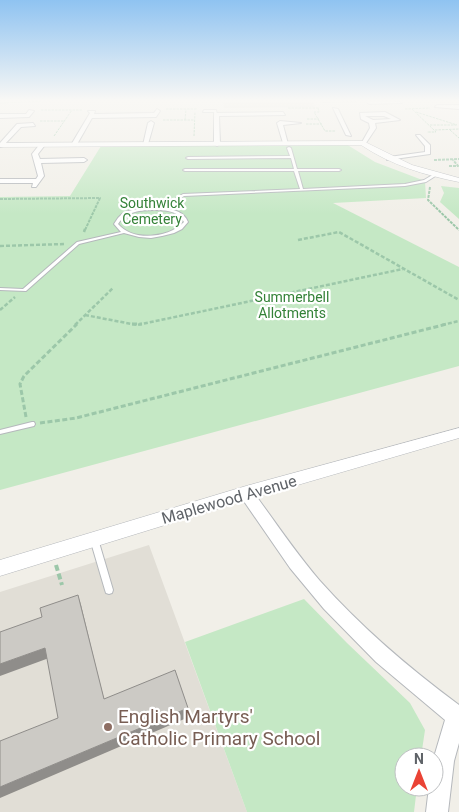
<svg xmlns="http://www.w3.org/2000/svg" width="459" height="812" font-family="Roboto,sans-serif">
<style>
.education{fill:#e1ded6}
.green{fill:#c5e8c5}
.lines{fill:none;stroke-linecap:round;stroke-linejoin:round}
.service-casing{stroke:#b5b8bc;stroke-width:2}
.minor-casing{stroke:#b5b8bc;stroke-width:2}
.tertiary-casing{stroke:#b5b8bc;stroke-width:1}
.path-far4{stroke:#9cc7a9;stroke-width:1;stroke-dasharray:2.5 1;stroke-linecap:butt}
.path-far3{stroke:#9cc7a9;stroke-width:2;stroke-dasharray:3 1;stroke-linecap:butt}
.path-far2{stroke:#9cc7a9;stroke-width:2.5;stroke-dasharray:4 2;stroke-linecap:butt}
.path-far1{stroke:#9cc7a9;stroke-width:3;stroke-dasharray:5 2.5;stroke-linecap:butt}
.path{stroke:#9cc7a9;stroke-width:4;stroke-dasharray:6 3;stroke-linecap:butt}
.service{fill:#fff;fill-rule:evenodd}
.minor{fill:#fff;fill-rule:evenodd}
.tertiary{fill:#fff;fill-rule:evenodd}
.shaded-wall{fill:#8f8d8a}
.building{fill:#cccac5;stroke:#8f8d8a}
.education-dot{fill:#8d6e63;stroke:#fff;stroke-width:2}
.labels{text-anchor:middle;stroke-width:4.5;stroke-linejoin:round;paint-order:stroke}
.far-park-label{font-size:14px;fill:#348238;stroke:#fff}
.street-label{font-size:16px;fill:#5f6368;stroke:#fff}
.near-education-label{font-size:19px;fill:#785e54;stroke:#fff;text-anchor:start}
</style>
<rect width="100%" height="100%" fill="#f1efe8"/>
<!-- education -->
<path class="education" d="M222,100h90l3,7 -91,1z
M149,545l98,267h-247v-220z"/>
<!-- green -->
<path class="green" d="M346,144l29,18 50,19 1,17 -93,5 126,64v99l-459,124v-293l70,-1 31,-50z
M441,186l18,2v31l-19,-17 4,-9z
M304,599l43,44 63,60 15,27 -4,27h-17v30h13l-3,25h-167l-62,-170z"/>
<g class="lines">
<!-- service casing -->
<g class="service-casing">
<path id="service" d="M204,110h12l1,4 -2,1 -1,-3h-11z
M289,147l2,1 6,21h42l2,1 -2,1h-41l5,18 102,-5 19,-4 10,-6 3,1 -11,7 -21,4 -221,10 -19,12c10,2 19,4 23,14l-6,7 -8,4 -12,3 -11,2 -12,-1 -15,-4 -45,11 -53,47 -26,-1v-2l23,1 54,-47 44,-10 -7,-8 4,-6 4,-4 6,-3 14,-3h18l23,-14 117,-5 -6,-18h-109l-2,-1 2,-1h109l-3,-11 -103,1 -2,-1 2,-1 102,-1 -3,-8zM155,210c12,0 23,1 29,12 -15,16 -51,20 -66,2 8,-13 23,-14 37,-14z
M32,422h2l1,2 -1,2 -34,8v-4z
M94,536l3,1 1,2 15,51 -1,3 -3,1 -3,-1 -1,-3 -15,-51 1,-2z"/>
</g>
<!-- minor casing -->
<g class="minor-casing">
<path id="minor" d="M322,100h34l1,1 -34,1z
M365,100l35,2 2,1 -33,1z
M437,105h22v4l-24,-2z
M333,108l5,1 13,27 -5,-1z
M157,109l3,2 -4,6 -64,1 -16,28 -5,-1 19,-32 -2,-2h7l-1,3 60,-1z
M29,110l5,1 -5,6 -29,1v-4h26z
M283,112l2,3 -66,1 1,28 -3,2 -3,-2v-31z
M385,112l15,8 -25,3 1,5 -10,15 -5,1 9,-16 -1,-5 -8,-4 -1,-6zM365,116h19l7,3 -18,1z
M151,121l3,2 -6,21 -5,1 5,-22z
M280,121l21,2 -18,2 5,19 -5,-1 -6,-20z
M33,123l2,3 -14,1 -18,19 -3,1v-4l17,-19z
M416,135h4l10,10v9l-43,6 2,-3 36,-5v-6z
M40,144l5,1 -7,9 2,5 44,-1 3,2 -3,2 -43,1 3,13 -8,11h-4l1,-4h-33v-4h36l2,-3 -6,-22z
M246,487l5,2c23,31 44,63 69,92 41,46 89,87 139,124v38l-5,18 -6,51h-22l3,-25h5v-30l11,-37 -69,-58 -52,-53 -34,-41 -49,-71 -2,-4 2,-4z"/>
</g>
<!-- tertiary casing -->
<g class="tertiary-casing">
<path id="tertiary" d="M363,141l49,24 47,13v4c-35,-7 -68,-17 -98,-37l-361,2v-4z
M459,428v10l-213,62 -246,76v-16l246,-74z"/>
</g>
<!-- path-far4 -->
<path class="path-far4" d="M0,103l71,-3
M288,108h31
M318,108l1,4h-5l11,19h11
M166,109h31
M405,109l25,-1
M412,109l24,23h-9
M41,110h41
M416,112l41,13
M307,119h12
M163,120h31
M185,120l1,-11
M40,121h25
M306,124h16
M430,125h26
M435,130l24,-1
M450,130l9,8
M54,136l18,-26
M194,136l1,-24"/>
<!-- path-far3 -->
<path class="path-far3" d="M434,160l25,-1
M449,166h9l-5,-6
M430,187l-2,13 31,30
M0,199l100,-1 -15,32"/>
<!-- path-far2 -->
<path class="path-far2" d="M84,232l1,-3
M298,240l41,-8 120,68
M0,246l64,-2
M0,310l15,-13
M85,315l52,10 266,-56
M75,325l38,-37
M442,325l17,-4"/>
<!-- path-far1 -->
<path class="path-far1" d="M132,324h10
M26,417l-6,-33 4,-8 53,-52
M40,423l36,-5 371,-94"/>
<!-- path -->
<path class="path" d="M56,565l6,20"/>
<!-- service -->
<use href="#service" class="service"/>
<!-- minor -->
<use href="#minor" class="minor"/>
<!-- tertiary -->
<use href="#tertiary" class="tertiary"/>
</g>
<!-- shaded-wall -->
<path class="shaded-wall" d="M78,595l3,10 25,103 -2,-9z
M45,648l4,10 -49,18v-12z
M188,708l1,9 -189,81v-11z"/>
<!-- building -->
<path class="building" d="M78,595l26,104 71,-29 13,38 -188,79v-46l58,-23 -13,-70 -45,16v-32l42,-15 -2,-9z"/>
<!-- sky -->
<linearGradient id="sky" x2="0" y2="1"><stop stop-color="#8fc3f1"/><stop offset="0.47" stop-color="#f9f8f5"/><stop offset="1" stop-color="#f9f8f5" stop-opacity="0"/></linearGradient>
<rect width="459" height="214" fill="url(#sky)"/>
<!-- markers -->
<circle class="education-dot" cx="108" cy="727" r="5"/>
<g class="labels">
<!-- far-park labels -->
<g class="far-park-label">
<text x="152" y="208">Southwick<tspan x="152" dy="16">Cemetery</tspan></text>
<text x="292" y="302">Summerbell<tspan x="292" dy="16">Allotments</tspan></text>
</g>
<!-- street labels -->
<g class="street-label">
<text transform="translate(229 499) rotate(-16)" y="6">Maplewood Avenue</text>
</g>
<!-- near-education labels -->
<g class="near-education-label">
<text x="118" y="723">English Martyrs'<tspan x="118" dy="22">Catholic Primary School</tspan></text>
</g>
</g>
<!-- north arrow -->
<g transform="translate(419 772)"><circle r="24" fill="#ffffff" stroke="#bfc1c3"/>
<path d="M0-4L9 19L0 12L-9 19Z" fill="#ea4335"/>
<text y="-8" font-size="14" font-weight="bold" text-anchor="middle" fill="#5f6368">N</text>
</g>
</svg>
